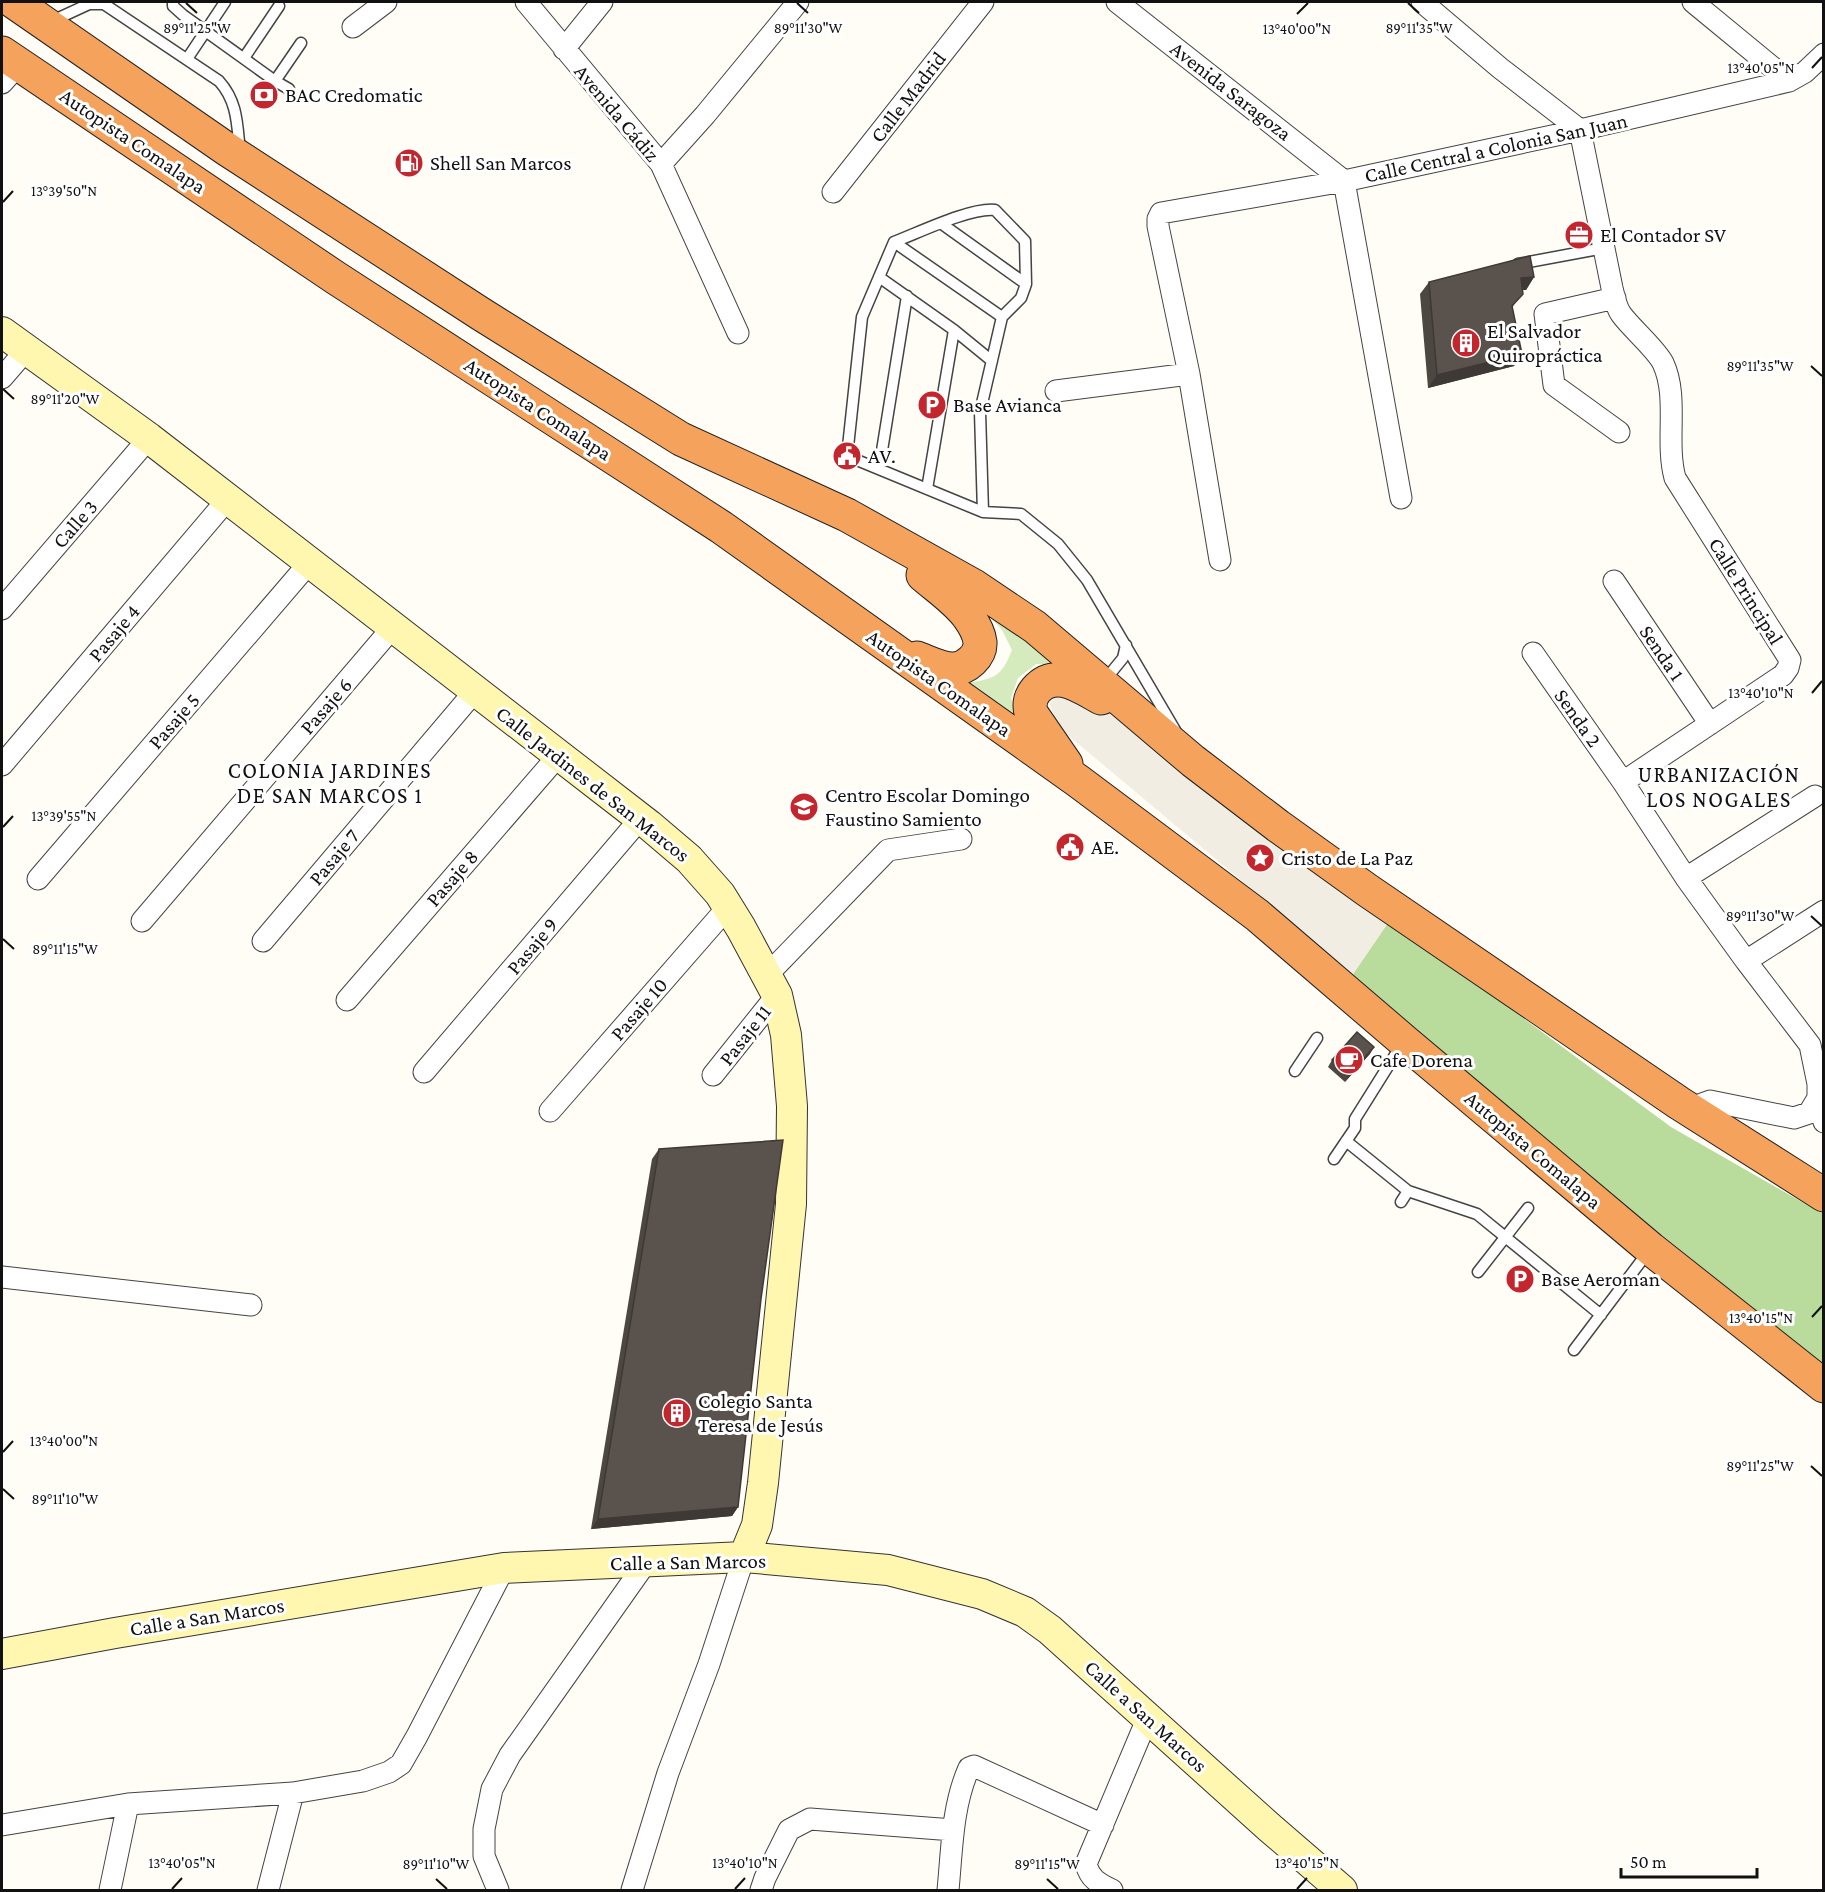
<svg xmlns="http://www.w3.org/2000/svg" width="1825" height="1892" font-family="'Crimson Pro',serif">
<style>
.green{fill:#d5ebbd}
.forest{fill:#b9dc9c}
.plaza{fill:#f1ede2}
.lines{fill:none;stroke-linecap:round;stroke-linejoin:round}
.lane-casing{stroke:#444;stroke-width:13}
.street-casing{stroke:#444;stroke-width:23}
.secondary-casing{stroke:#333;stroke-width:32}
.highway-casing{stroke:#222;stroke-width:35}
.lane{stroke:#fff;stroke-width:10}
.street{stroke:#fff;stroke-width:21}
.secondary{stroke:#fff6b0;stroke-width:30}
.highway{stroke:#f5a25d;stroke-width:33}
.wall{fill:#4d4742}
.shaded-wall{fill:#3f3936}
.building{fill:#5a524d;stroke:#3f3936;stroke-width:1.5}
.ticks{fill:none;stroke:#111;stroke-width:2}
.labels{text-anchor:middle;stroke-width:6;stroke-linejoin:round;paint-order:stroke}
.street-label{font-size:21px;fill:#111;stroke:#fff}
.poi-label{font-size:21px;fill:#111;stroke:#fff;text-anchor:start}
.neighbourhood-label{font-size:22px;letter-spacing:1.5px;fill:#111;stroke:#fff}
.ticks-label{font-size:15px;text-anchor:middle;fill:#111;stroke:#fff;stroke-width:6;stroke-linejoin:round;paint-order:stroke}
</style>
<rect width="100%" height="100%" fill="#fffdf5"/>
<!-- green -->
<path class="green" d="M972,597l100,69 -36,-2 -18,14 -7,20 15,30 -58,-45c28,-5 33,-6 44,-33l-10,-20z"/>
<!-- forest -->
<path class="forest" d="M1390,920l281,207 152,87v151l-310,-250 -160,-141z"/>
<!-- plaza -->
<path class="plaza" d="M1059,692l45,17 143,114 143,97 -37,54 -296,-248 -7,-22z"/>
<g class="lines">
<!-- lane casing -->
<g class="lane-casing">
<path id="lane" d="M173,2v4l10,9 92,66 14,8
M50,22l39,-18h15l115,77c19,21 18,44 21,71
M244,58l35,-52
M187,59l38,-57
M275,81l26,-38
M942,224l84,60
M894,242l108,75
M1518,264l86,-16
M879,277l75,53 38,31
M879,469l28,-173
M927,489l27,-159
M983,512l-3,-100 22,-95 19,-19 5,-14 -1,-43 -30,-31c-24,-3 -77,23 -101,32l-32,75 -15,139 136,56 38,2 37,30 29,36 88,150
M1105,680l18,-22 3,-13
M1295,1071l22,-33
M1346,1141l62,50 69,23 124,101
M1334,1159l21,-31v-9l47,-75
M1401,1202l7,-11
M1478,1272l50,-64
M1574,1350l74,-98"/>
</g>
<!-- street casing -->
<g class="street-casing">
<path id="street" d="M526,2l135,162 77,169
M1117,2l227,179 57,317
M1422,2l78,66 80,62 32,158c2,8 4,19 9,26 10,14 35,35 42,49 16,34 2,78 12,115l115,182 -2,8 -5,7 -160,107 63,96 60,83 64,84 8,39v14l6,24
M1693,2l96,79
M353,27l33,-25
M564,49l38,-47
M2,83l17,-19
M661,164l44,-49 93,-113
M833,192l150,-190
M1615,298l-70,16 9,71 65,47
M2,378l25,-29
M1056,391l133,-17
M1220,560l-31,-186 -31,-148v-7l3,-6 183,-32 236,-51 209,-49 16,-9 19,-18
M1614,581l96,143
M2,609l147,-171
M1533,653l90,129
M2,765l225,-265
M1686,878l129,-82
M38,879l272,-317
M142,921l251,-294
M263,941l212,-250
M1746,961l78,-50
M767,975l121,-125 73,-11
M347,1000l211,-244
M424,1072l216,-253
M713,1075l64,-80
M1688,1109l22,-8 84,17 15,-5 9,-15
M550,1111l178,-204
M2,1277l249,28
M2,1825l126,-21 165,-11 70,-12 26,-9 12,-8 16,-28 87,-168
M110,1890l18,-86
M268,1890l25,-97
M498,1890l-14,-34v-27l8,-40 18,-34 137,-194
M632,1890l36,-117 41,-109 35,-107
M761,1890l4,-12 24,-48 21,-11 143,11
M948,1890c4,-40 4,-84 21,-122l5,-2 129,59
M1112,1890c-14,-7 -22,-11 -26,-26l62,-147"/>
</g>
<!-- secondary casing -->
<g class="secondary-casing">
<path id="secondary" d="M2,332l147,106 500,387 40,34 31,35 21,34 36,67 9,40 6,71 -1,98 -28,279 -6,42 -13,32
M2,1654l113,-21 389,-65 240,-11 144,13 94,24 43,18 25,18 220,198 72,62"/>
</g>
<!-- highway casing -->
<g class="highway-casing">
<path id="highway" d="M14,2l214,148 253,164 200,125 166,76 127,71 61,41 158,134 85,65 89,64 312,213 145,92
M2,53l334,225 385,249 357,254 179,134 147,126 247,208 173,137
M917,658c11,4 24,11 36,11 13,0 28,-13 27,-27 -1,-9 -7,-19 -12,-26 -12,-16 -30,-28 -45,-41
M1066,764l-35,-51c-2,-8 -1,-16 5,-23 19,-22 45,-3 65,8"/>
</g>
<!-- lane -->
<use href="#lane" class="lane"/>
<!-- street -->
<use href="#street" class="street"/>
<!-- secondary -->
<use href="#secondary" class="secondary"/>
<!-- highway -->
<use href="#highway" class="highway"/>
</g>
<!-- wall -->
<path class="wall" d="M1534,277l-8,13h-4l-10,18 10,46 -8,12 -86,22 -8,-94 9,-12z
M1374,1047l-29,35 -17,-15 4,-7z
M659,1149l102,150 -23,208 -6,9 -141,13 61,-370z"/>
<!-- shaded-wall -->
<path class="shaded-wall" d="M1534,277l-8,13h-14l9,-12z
M1522,354l-8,12 -86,22 9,-13z
M1374,1047l-4,7 -25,28 4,-7z
M738,1507l-6,9 -141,13 7,-10z"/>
<!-- building -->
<path class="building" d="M1530,256l4,21 -13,1 2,16 -11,12 10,48 -85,21 -8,-93z
M1357,1032l17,15 -25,28 -17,-15z
M783,1140l-22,159 -23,208 -140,12 61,-370z"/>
<!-- ticks -->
<path class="ticks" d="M186,3l11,10M797,3l11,10M1408,3l11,10M1297,14l11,-11M1812,68l10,-11M3,202l10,-11M1811,366l11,10M3,389l11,10M1812,693l10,-12M3,827l10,-11M1811,916l11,10M3,939l11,10M1812,1317l10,-11M3,1452l10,-11M1811,1466l11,10M3,1489l11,10M436,1879l11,10M1047,1879l11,10M172,1889l10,-11M735,1889l10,-11M1297,1889l10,-11"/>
<!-- icons -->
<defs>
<g id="bank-disc" transform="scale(1.5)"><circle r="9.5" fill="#c4262e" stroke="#fff"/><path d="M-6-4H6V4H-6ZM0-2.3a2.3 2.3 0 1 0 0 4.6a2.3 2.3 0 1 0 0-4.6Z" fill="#fff"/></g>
<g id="fuel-disc" transform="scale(1.5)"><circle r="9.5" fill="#c4262e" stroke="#fff"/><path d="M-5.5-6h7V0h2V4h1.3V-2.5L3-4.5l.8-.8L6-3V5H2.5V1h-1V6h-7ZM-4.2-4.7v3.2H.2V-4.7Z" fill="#fff"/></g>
<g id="office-disc" transform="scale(1.5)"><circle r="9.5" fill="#c4262e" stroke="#fff"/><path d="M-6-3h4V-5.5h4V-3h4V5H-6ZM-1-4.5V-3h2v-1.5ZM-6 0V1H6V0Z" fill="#fff"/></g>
<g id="building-disc" transform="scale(1.5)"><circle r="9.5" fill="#c4262e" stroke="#fff"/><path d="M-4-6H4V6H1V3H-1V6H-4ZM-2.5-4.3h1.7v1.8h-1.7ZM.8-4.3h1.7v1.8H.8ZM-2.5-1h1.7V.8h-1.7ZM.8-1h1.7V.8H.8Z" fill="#fff"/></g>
<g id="parking-disc" transform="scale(1.5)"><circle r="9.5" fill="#c4262e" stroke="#fff"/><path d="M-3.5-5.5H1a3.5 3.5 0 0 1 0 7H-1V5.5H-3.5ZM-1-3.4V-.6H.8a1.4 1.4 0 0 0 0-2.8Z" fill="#fff"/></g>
<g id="civic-disc" transform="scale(1.5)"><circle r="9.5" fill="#c4262e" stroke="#fff"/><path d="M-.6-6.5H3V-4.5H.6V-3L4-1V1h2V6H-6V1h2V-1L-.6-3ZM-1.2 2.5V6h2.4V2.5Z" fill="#fff"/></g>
<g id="school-disc" transform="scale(1.5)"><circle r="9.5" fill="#c4262e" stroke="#fff"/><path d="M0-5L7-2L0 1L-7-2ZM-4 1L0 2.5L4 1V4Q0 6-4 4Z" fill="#fff"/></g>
<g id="sight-disc" transform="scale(1.5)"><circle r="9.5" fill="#c4262e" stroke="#fff"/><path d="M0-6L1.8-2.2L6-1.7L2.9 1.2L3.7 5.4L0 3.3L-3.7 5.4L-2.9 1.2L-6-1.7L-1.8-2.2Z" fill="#fff"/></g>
<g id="cafe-disc" transform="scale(1.5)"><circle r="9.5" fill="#c4262e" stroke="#fff"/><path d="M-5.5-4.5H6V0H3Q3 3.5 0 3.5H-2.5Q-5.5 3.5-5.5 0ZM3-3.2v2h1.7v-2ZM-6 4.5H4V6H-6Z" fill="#fff"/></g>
</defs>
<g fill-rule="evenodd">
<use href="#bank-disc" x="264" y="95"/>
<use href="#fuel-disc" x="409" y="163"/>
<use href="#office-disc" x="1579" y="235"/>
<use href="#building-disc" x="1466" y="343"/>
<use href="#parking-disc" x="932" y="405"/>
<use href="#civic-disc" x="847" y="456"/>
<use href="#school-disc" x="804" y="807"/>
<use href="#civic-disc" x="1070" y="847"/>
<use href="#sight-disc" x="1260" y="858"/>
<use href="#cafe-disc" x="1349" y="1060"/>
<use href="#parking-disc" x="1520" y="1279"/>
<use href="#building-disc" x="677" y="1413"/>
</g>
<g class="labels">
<!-- street labels -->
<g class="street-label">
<text transform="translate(1231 91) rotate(38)" y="7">Avenida Saragoza</text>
<text transform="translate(908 97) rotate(-52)" y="7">Calle Madrid</text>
<text transform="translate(617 113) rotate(50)" y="7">Avenida Cádiz</text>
<text transform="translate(133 141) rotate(34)" y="7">Autopista Comalapa</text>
<text transform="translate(1496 148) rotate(-12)" y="7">Calle Central a Colonia San Juan</text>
<text transform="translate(538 409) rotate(33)" y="7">Autopista Comalapa</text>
<text transform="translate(75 524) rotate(-49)" y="7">Calle 3</text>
<text transform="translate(1746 591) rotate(58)" y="7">Calle Principal</text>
<text transform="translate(114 633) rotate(-50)" y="7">Pasaje 4</text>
<text transform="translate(1662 653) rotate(56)" y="7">Senda 1</text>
<text transform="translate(939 683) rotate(35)" y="7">Autopista Comalapa</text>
<text transform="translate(326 706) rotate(-49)" y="7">Pasaje 6</text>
<text transform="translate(1578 718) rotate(55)" y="7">Senda 2</text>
<text transform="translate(174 721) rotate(-49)" y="7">Pasaje 5</text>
<text transform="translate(593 784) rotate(38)" y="7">Calle Jardines de San Marcos</text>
<text transform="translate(334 857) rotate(-50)" y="7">Pasaje 7</text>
<text transform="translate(452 878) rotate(-49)" y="7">Pasaje 8</text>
<text transform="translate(532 946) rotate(-50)" y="7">Pasaje 9</text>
<text transform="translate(639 1009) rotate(-49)" y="7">Pasaje 10</text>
<text transform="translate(745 1035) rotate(-52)" y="7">Pasaje 11</text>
<text transform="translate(1533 1150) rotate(40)" y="7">Autopista Comalapa</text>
<text transform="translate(688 1562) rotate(-1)" y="7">Calle a San Marcos</text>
<text transform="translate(207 1617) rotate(-9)" y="7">Calle a San Marcos</text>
<text transform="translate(1146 1716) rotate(42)" y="7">Calle a San Marcos</text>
</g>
<!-- poi labels -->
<g class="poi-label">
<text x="285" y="102">BAC Credomatic</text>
<text x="430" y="170">Shell San Marcos</text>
<text x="1600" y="242">El Contador SV</text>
<text x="1487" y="338">El Salvador<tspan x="1487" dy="24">Quiropráctica</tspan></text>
<text x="953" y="412">Base Avianca</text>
<text x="868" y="463">AV.</text>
<text x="825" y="802">Centro Escolar Domingo<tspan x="825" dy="24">Faustino Samiento</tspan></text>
<text x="1091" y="854">AE.</text>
<text x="1281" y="865">Cristo de La Paz</text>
<text x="1370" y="1067">Cafe Dorena</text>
<text x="1541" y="1286">Base Aeroman</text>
<text x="698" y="1408">Colegio Santa<tspan x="698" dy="24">Teresa de Jesús</tspan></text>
</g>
<!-- neighbourhood labels -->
<g class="neighbourhood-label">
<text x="330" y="778">COLONIA JARDINES<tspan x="330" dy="25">DE SAN MARCOS 1</tspan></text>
<text x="1719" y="782">URBANIZACIÓN<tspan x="1719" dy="25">LOS NOGALES</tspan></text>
</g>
</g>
<g class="ticks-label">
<text x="197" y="33">89°11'25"W</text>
<text x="808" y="33">89°11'30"W</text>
<text x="1419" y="33">89°11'35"W</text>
<text x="1297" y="34">13°40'00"N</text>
<text x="1761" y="73">13°40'05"N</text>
<text x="64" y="196">13°39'50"N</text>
<text x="1760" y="371">89°11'35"W</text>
<text x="65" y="404">89°11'20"W</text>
<text x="1761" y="698">13°40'10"N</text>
<text x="64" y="821">13°39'55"N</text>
<text x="1760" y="921">89°11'30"W</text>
<text x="65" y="954">89°11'15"W</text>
<text x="1761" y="1323">13°40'15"N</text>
<text x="64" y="1446">13°40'00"N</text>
<text x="1760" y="1471">89°11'25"W</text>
<text x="65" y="1504">89°11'10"W</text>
<text x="182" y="1868">13°40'05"N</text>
<text x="745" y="1868">13°40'10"N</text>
<text x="1307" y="1868">13°40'15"N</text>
<text x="436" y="1869">89°11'10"W</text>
<text x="1047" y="1869">89°11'15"W</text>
</g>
<!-- border -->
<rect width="1825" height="1892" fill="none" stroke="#111111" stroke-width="6"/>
<!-- scale -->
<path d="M1621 1868v9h136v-9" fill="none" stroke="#111111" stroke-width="3"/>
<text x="1630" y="1868" font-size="18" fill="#111111" stroke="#ffffff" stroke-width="4.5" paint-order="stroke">50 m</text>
</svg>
